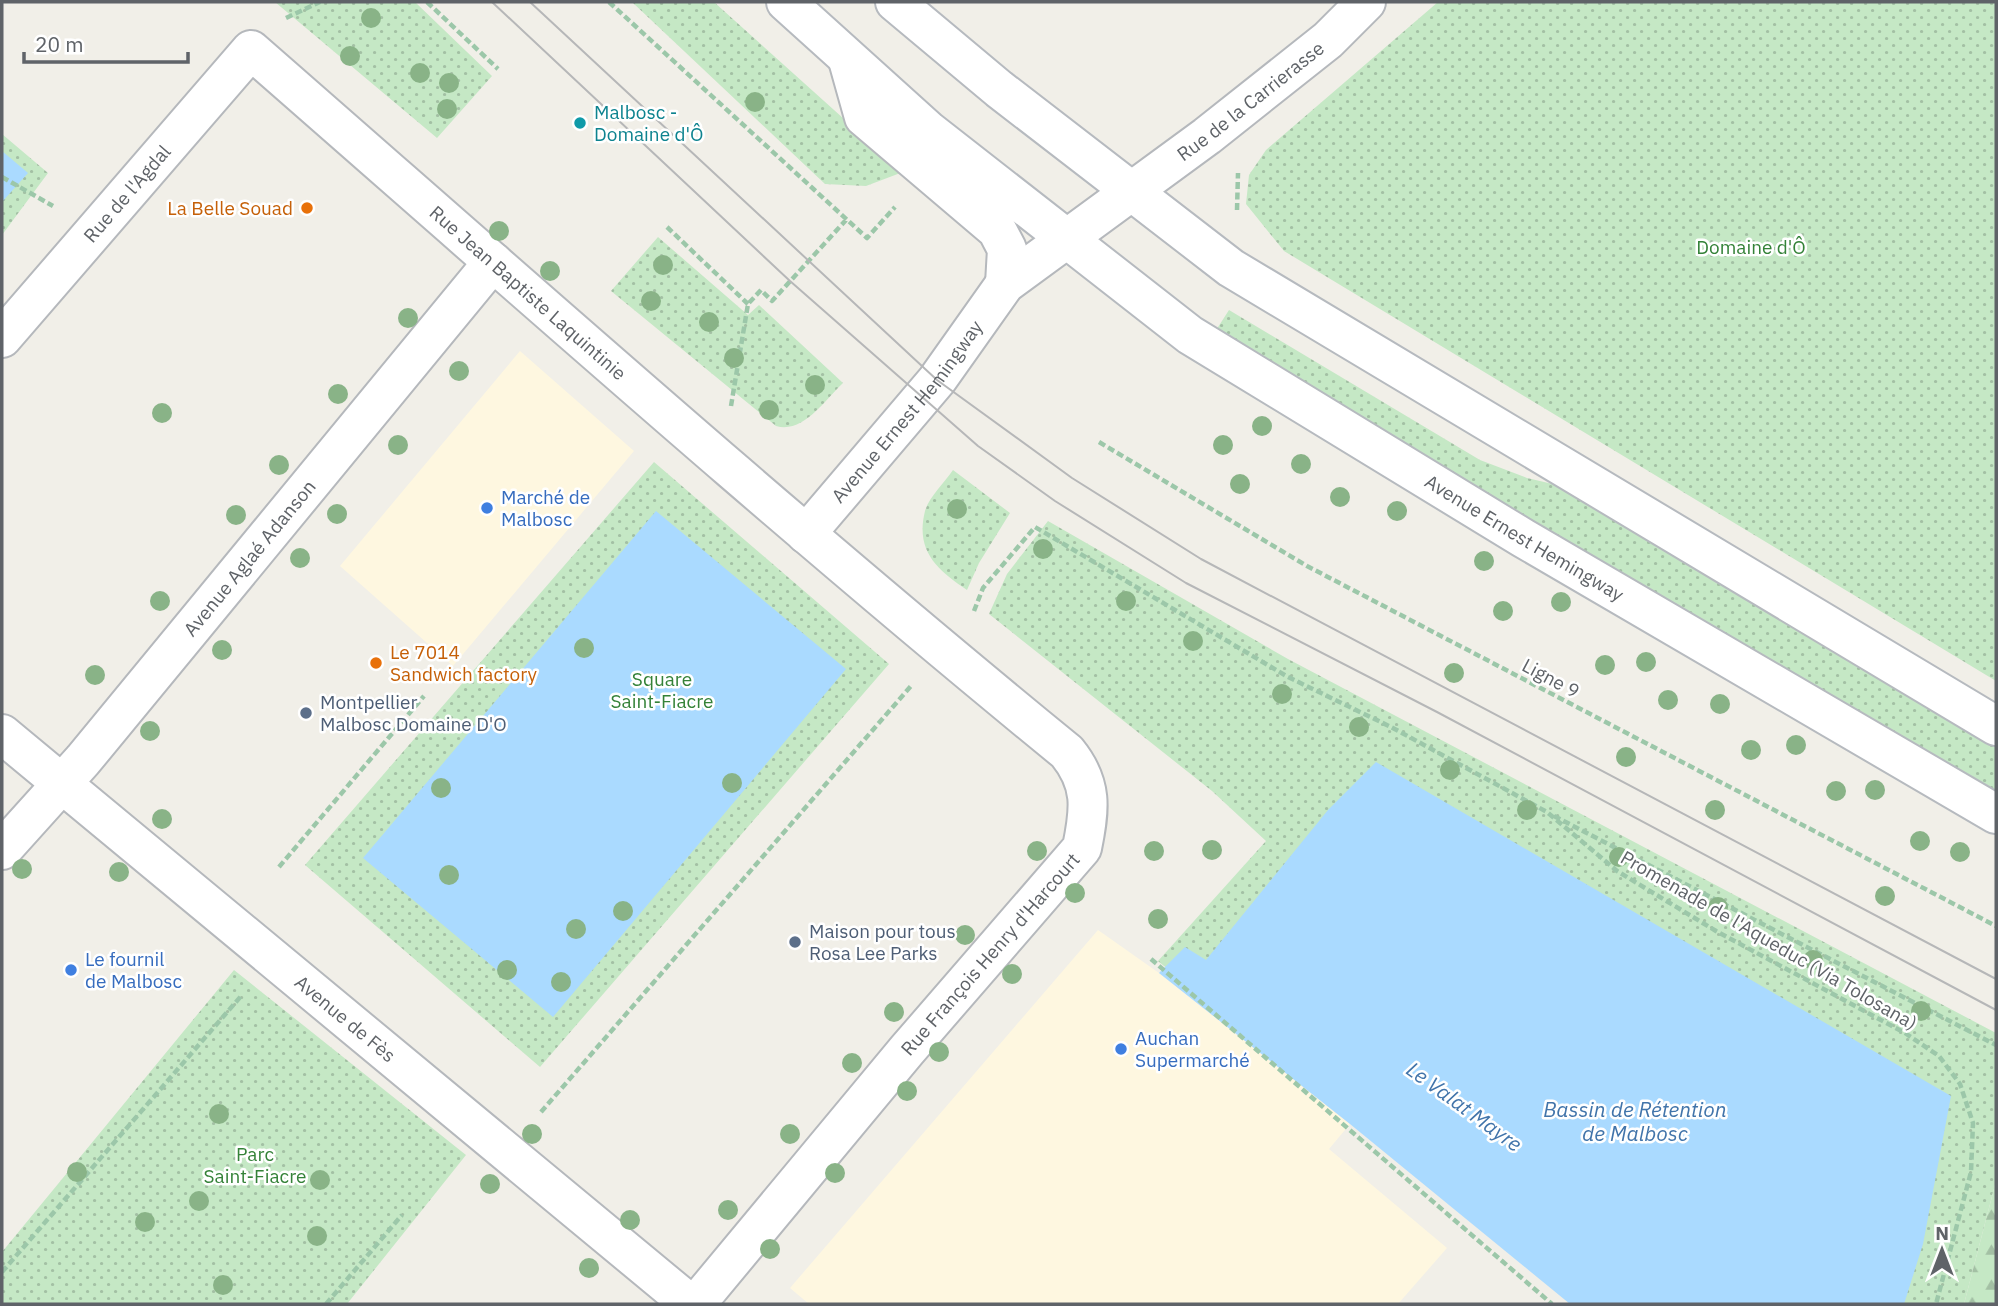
<svg xmlns="http://www.w3.org/2000/svg" width="1998" height="1306" font-family="'IBM Plex Sans',sans-serif">
<style>
.commercial{fill:#fef7e0}
.grass{fill:url(#grass-dots)}
.forest{fill:url(#forest-firs)}
.water{fill:#aadaff}
.lines{fill:none;stroke-linecap:round;stroke-linejoin:round}
.street-casing{stroke:#b5b8bc;stroke-width:42}
.secondary-casing{stroke:#b6babf;stroke-width:42}
.path{stroke:#9cc7a9;stroke-width:4.5;stroke-dasharray:7 3.5;stroke-linecap:butt}
.street{stroke:#fff;stroke-width:38}
.secondary{stroke:#fff;stroke-width:38}
.tram{stroke:#b6b7b8;stroke-width:2}
.tree{fill:#89b387}
.culture-dot{fill:#0f9aa8;stroke:#fff;stroke-width:2.5}
.food-dot{fill:#e8710a;stroke:#fff;stroke-width:2.5}
.shop-dot{fill:#3f7fe0;stroke:#fff;stroke-width:2.5}
.service-dot{fill:#5c6f8a;stroke:#fff;stroke-width:2.5}
.labels{text-anchor:middle;stroke-width:5;stroke-linejoin:round;paint-order:stroke}
.street-label{font-size:19px;fill:#5f6368;stroke:#fff}
.culture-label{font-size:19px;fill:#0d838f;stroke:#fff;text-anchor:start}
.food-label{font-size:19px;fill:#c56008;stroke:#fff;text-anchor:end}
.park-label{font-size:19px;fill:#348238;stroke:#fff}
.shop-label{font-size:19px;fill:#366cbe;stroke:#fff;text-anchor:start}
.service-label{font-size:19px;fill:#4e5e75;stroke:#fff;text-anchor:start}
.water-label{font-size:21px;font-style:italic;fill:#4174aa;stroke:#fff}
</style>
<defs>
<pattern id="grass-dots" width="8" height="8" patternUnits="userSpaceOnUse" patternTransform="scale(1.75)"><rect width="8" height="8" fill="#c5e8c5"/><path d="M2 2h.1M6 6h.1" fill="none" stroke="#a3c0a4" stroke-width="1.8" stroke-linecap="round"/></pattern>
<pattern id="forest-firs" width="22" height="20" patternUnits="userSpaceOnUse" patternTransform="scale(1.75)"><rect width="22" height="20" fill="#c5e8c5"/><path d="M5 1l3.5 6h-7zM16 11l3.5 6h-7z" fill="#a3c0a4"/></pattern>
</defs>
<rect width="100%" height="100%" fill="#f1efe8"/>
<!-- commercial -->
<path class="commercial" d="M520,351l114,100 -181,215 -113,-100z
M1098,930l61,43 191,151 -21,25 118,99 -49,56h-589l-19,-16z"/>
<!-- grass -->
<path class="grass" d="M275,2h140l77,74 -55,62z
M632,2h82l189,170 -37,14 -41,-2z
M1438,2h558v679l-712,-430 -38,-47 3,-29 17,-25z
M2,134l46,39 -46,62z
M658,237l90,78 11,-10 84,78c-18,17 -40,51 -67,43l-165,-135z
M1229,310l251,150 47,18 47,11 422,257v44l-620,-354 -163,-101z
M654,462l235,202 -349,403 -235,-202z
M953,470l57,43 -31,50 -12,27c-30,-20 -52,-39 -42,-79 4,-14 20,-29 28,-41z
M1048,521l240,138 708,374v148l-32,123h-392l-414,-343 108,-120 -54,-50 -223,-177 18,-40z
M234,970l232,185 -119,149h-345v-52z"/>
<!-- forest -->
<path class="forest" d="M1996,1181v123h-32z"/>
<!-- water -->
<path class="water" d="M2,151l26,22 -26,29z
M656,511l190,158 -293,348 -190,-159z
M1376,762l575,334 -28,148 -19,60h-334l-220,-180 -191,-151 26,-26 21,13 122,-150z"/>
<g class="lines">
<!-- street casing -->
<g class="street-casing">
<g id="street">
<path d="M848,60l16,57 133,113 10,19 -2,35"/>
<path id="s1" d="M2,338l249,-288c270,236 538,475 816,702 26,32 23,57 15,96l-175,202 -211,254"/>
<path id="s2" d="M806,534l131,-154 68,-96 202,-148 121,-96 38,-38"/>
<path id="s3" d="M2,734l688,570"/>
<path id="s4" d="M2,850l81,-90 410,-498"/>
</g>
</g>
<!-- secondary casing -->
<g class="secondary-casing">
<g id="secondary">
<path id="s5" d="M786,2l143,129 261,204 333,203 473,276"/>
<path d="M895,2l104,87 232,179 765,458"/>
</g>
</g>
<!-- path -->
<path class="path" d="M427,2l71,67
M609,2l258,236 28,-31
M286,18l34,-16
M2,177l51,29
M1237,210l1,-37
M667,227l81,77
M731,406l17,-102 13,-14 11,11 74,-81
M1099,442l208,124 689,360
M974,611l9,-23 52,-61 253,150 103,50 156,85 70,59 99,60 189,102 34,23 21,28 13,39 -2,49 -35,132
M1554,816l442,229
M279,867l145,-171
M1151,959l401,345
M541,1112l370,-426
M2,1272l240,-277
M326,1304l76,-89"/>
<!-- street -->
<use href="#street" class="street"/>
<!-- secondary -->
<use href="#secondary" class="secondary"/>
<!-- tram -->
<path class="tram" d="M492,2l298,279 188,165 77,55 131,82 251,129 559,298
M530,2l407,378 135,98 129,81 795,420"/>
</g>
<!-- trees -->
<g class="tree">
<circle cx="371" cy="18" r="10"/>
<circle cx="350" cy="56" r="10"/>
<circle cx="420" cy="73" r="10"/>
<circle cx="449" cy="83" r="10"/>
<circle cx="755" cy="102" r="10"/>
<circle cx="447" cy="109" r="10"/>
<circle cx="499" cy="231" r="10"/>
<circle cx="663" cy="265" r="10"/>
<circle cx="550" cy="271" r="10"/>
<circle cx="651" cy="301" r="10"/>
<circle cx="408" cy="318" r="10"/>
<circle cx="709" cy="322" r="10"/>
<circle cx="734" cy="358" r="10"/>
<circle cx="459" cy="371" r="10"/>
<circle cx="815" cy="385" r="10"/>
<circle cx="338" cy="394" r="10"/>
<circle cx="769" cy="410" r="10"/>
<circle cx="162" cy="413" r="10"/>
<circle cx="1262" cy="426" r="10"/>
<circle cx="398" cy="445" r="10"/>
<circle cx="1223" cy="445" r="10"/>
<circle cx="1301" cy="464" r="10"/>
<circle cx="279" cy="465" r="10"/>
<circle cx="1240" cy="484" r="10"/>
<circle cx="1340" cy="497" r="10"/>
<circle cx="957" cy="509" r="10"/>
<circle cx="1397" cy="511" r="10"/>
<circle cx="337" cy="514" r="10"/>
<circle cx="236" cy="515" r="10"/>
<circle cx="1043" cy="549" r="10"/>
<circle cx="300" cy="558" r="10"/>
<circle cx="1484" cy="561" r="10"/>
<circle cx="160" cy="601" r="10"/>
<circle cx="1126" cy="601" r="10"/>
<circle cx="1561" cy="602" r="10"/>
<circle cx="1503" cy="611" r="10"/>
<circle cx="1193" cy="641" r="10"/>
<circle cx="584" cy="648" r="10"/>
<circle cx="222" cy="650" r="10"/>
<circle cx="1646" cy="662" r="10"/>
<circle cx="1605" cy="665" r="10"/>
<circle cx="1454" cy="673" r="10"/>
<circle cx="95" cy="675" r="10"/>
<circle cx="1282" cy="694" r="10"/>
<circle cx="1668" cy="700" r="10"/>
<circle cx="1720" cy="704" r="10"/>
<circle cx="1359" cy="727" r="10"/>
<circle cx="150" cy="731" r="10"/>
<circle cx="1796" cy="745" r="10"/>
<circle cx="1751" cy="750" r="10"/>
<circle cx="1626" cy="757" r="10"/>
<circle cx="1450" cy="770" r="10"/>
<circle cx="732" cy="783" r="10"/>
<circle cx="441" cy="788" r="10"/>
<circle cx="1875" cy="790" r="10"/>
<circle cx="1836" cy="791" r="10"/>
<circle cx="1527" cy="810" r="10"/>
<circle cx="1715" cy="810" r="10"/>
<circle cx="162" cy="819" r="10"/>
<circle cx="1920" cy="841" r="10"/>
<circle cx="1212" cy="850" r="10"/>
<circle cx="1037" cy="851" r="10"/>
<circle cx="1154" cy="851" r="10"/>
<circle cx="1960" cy="852" r="10"/>
<circle cx="1619" cy="857" r="10"/>
<circle cx="22" cy="869" r="10"/>
<circle cx="119" cy="872" r="10"/>
<circle cx="449" cy="875" r="10"/>
<circle cx="1075" cy="893" r="10"/>
<circle cx="1885" cy="896" r="10"/>
<circle cx="1718" cy="907" r="10"/>
<circle cx="623" cy="911" r="10"/>
<circle cx="1158" cy="919" r="10"/>
<circle cx="576" cy="929" r="10"/>
<circle cx="965" cy="935" r="10"/>
<circle cx="1813" cy="960" r="10"/>
<circle cx="507" cy="970" r="10"/>
<circle cx="1012" cy="974" r="10"/>
<circle cx="561" cy="982" r="10"/>
<circle cx="1921" cy="1011" r="10"/>
<circle cx="894" cy="1012" r="10"/>
<circle cx="939" cy="1052" r="10"/>
<circle cx="852" cy="1063" r="10"/>
<circle cx="907" cy="1091" r="10"/>
<circle cx="219" cy="1114" r="10"/>
<circle cx="532" cy="1134" r="10"/>
<circle cx="790" cy="1134" r="10"/>
<circle cx="77" cy="1172" r="10"/>
<circle cx="835" cy="1173" r="10"/>
<circle cx="320" cy="1180" r="10"/>
<circle cx="490" cy="1184" r="10"/>
<circle cx="199" cy="1201" r="10"/>
<circle cx="728" cy="1210" r="10"/>
<circle cx="630" cy="1220" r="10"/>
<circle cx="145" cy="1222" r="10"/>
<circle cx="317" cy="1236" r="10"/>
<circle cx="770" cy="1249" r="10"/>
<circle cx="589" cy="1268" r="10"/>
<circle cx="223" cy="1285" r="10"/>
</g>
<!-- markers -->
<circle class="culture-dot" cx="580" cy="123" r="7"/>
<g class="food-dot">
<circle cx="307" cy="208" r="7"/>
<circle cx="376" cy="663" r="7"/>
</g>
<g class="shop-dot">
<circle cx="487" cy="508" r="7"/>
<circle cx="71" cy="970" r="7"/>
<circle cx="1121" cy="1049" r="7"/>
</g>
<g class="service-dot">
<circle cx="306" cy="713" r="7"/>
<circle cx="795" cy="942" r="7"/>
</g>
<g class="labels">
<!-- street labels -->
<g class="street-label">
<text dy="7" stroke="none"><textPath href="#s2" startOffset="626">Rue de la Carrierasse</textPath></text>
<text dy="7" stroke="none"><textPath href="#s1" startOffset="191">Rue de l'Agdal</textPath></text>
<text dy="7" stroke="none"><textPath href="#s1" startOffset="749">Rue Jean Baptiste Laquintinie</textPath></text>
<text dy="7" stroke="none"><textPath href="#s2" startOffset="159">Avenue Ernest Hemingway</textPath></text>
<text dy="7" stroke="none"><textPath href="#s5" startOffset="915">Avenue Ernest Hemingway</textPath></text>
<text dy="7" stroke="none"><textPath href="#s4" startOffset="383">Avenue Aglaé Adanson</textPath></text>
<text transform="translate(1551 678) rotate(28)" y="7">Ligne 9</text>
<text transform="translate(1769 940) rotate(30)" y="7">Promenade de l'Aqueduc (Via Tolosana)</text>
<text transform="translate(990 954) rotate(-49)" y="7">Rue François Henry d'Harcourt</text>
<text dy="7" stroke="none"><textPath href="#s3" startOffset="446">Avenue de Fès</textPath></text>
</g>
<!-- culture labels -->
<g class="culture-label">
<text x="594" y="119">Malbosc -<tspan x="594" dy="22">Domaine d'Ô</tspan></text>
</g>
<!-- food labels -->
<g class="food-label">
<text x="293" y="215">La Belle Souad</text>
<text x="390" y="659" text-anchor="start">Le 7014<tspan x="390" dy="22">Sandwich factory</tspan></text>
</g>
<!-- park labels -->
<g class="park-label">
<text x="1751" y="254">Domaine d'Ô</text>
<text x="662" y="686">Square<tspan x="662" dy="22">Saint-Fiacre</tspan></text>
<text x="255" y="1161">Parc<tspan x="255" dy="22">Saint-Fiacre</tspan></text>
</g>
<!-- shop labels -->
<g class="shop-label">
<text x="501" y="504">Marché de<tspan x="501" dy="22">Malbosc</tspan></text>
<text x="85" y="966">Le fournil<tspan x="85" dy="22">de Malbosc</tspan></text>
<text x="1135" y="1045">Auchan<tspan x="1135" dy="22">Supermarché</tspan></text>
</g>
<!-- service labels -->
<g class="service-label">
<text x="320" y="709">Montpellier<tspan x="320" dy="22">Malbosc Domaine D'O</tspan></text>
<text x="809" y="938">Maison pour tous<tspan x="809" dy="22">Rosa Lee Parks</tspan></text>
</g>
<!-- water labels -->
<g class="water-label">
<text transform="translate(1464 1107) rotate(36)" y="7">Le Valat Mayre</text>
<text x="1635" y="1117">Bassin de Rétention<tspan x="1635" dy="24">de Malbosc</tspan></text>
</g>
</g>
<!-- border -->
<rect width="1998" height="1306" fill="none" stroke="#5f6368" stroke-width="7"/>
<!-- north arrow -->
<g transform="translate(1942 1250)" stroke="#ffffff" stroke-width="5" paint-order="stroke">
<path d="M0-5L12 26L0 18L-12 26Z" fill="#5f6368"/>
<text y="-10" font-size="19" font-weight="bold" text-anchor="middle" fill="#5f6368">N</text>
</g>
<!-- scale -->
<path d="M24 52v10h164v-10" fill="none" stroke="#5f6368" stroke-width="3.5"/>
<text x="35" y="52" font-size="21" fill="#5f6368" stroke="#ffffff" stroke-width="5" paint-order="stroke">20 m</text>
</svg>
